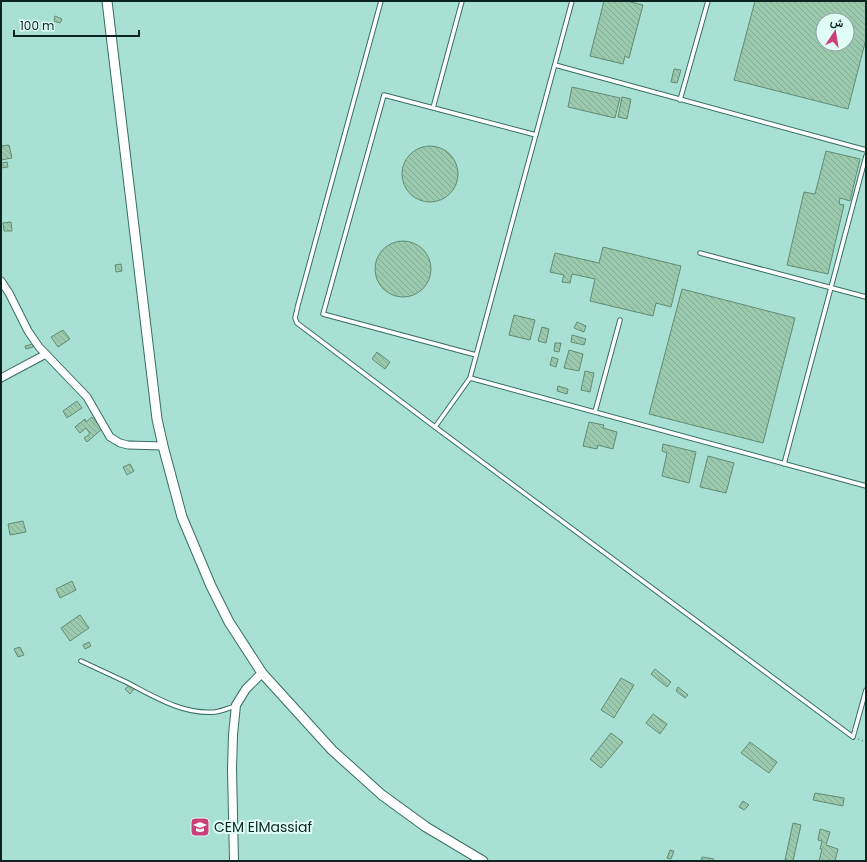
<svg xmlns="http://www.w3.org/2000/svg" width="867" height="862" font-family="Poppins,Vazirmatn,sans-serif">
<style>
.building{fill:url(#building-back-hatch);stroke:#608c74;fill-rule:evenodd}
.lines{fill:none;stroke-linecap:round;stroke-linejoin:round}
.service-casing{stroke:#366e63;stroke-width:5.5}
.minor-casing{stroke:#366e63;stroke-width:9}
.tertiary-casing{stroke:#366e63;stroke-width:10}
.secondary-casing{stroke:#366e63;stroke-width:11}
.path{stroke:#5e877e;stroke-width:1.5;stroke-dasharray:1 3;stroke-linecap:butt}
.service{stroke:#fff;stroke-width:3.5}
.minor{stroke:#fff;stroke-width:7}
.tertiary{stroke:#fff;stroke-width:8}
.secondary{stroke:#fff;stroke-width:9}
.labels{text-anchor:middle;stroke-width:4;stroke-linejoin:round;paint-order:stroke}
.poi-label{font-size:14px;fill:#0c241f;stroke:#dffcf5;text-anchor:start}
</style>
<defs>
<pattern id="building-back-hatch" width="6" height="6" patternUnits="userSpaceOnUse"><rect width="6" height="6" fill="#9bc9ae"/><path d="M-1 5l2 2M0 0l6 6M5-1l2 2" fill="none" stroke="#84ac95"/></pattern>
</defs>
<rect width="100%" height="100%" fill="#a8e1d4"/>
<!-- building -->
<path class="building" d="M604,1h23l16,4 -14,53 -4,-2 -2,8 -33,-8z
M755,1h111v38l-18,70 -114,-29zM823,20h24v24h-24z
M55,16l7,3 -2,4 -6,-2z
M674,69l7,1 -4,13 -6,-1z
M572,87l48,11 -5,20 -47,-11z
M622,97l9,2 -4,20 -9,-2z
M9,145l3,13 -11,2v-14z
M402 174a28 28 0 1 1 56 0a28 28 0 1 1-56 0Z
M826,151l34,8 -10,42 -10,-3 -1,6 5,1 -16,69 -41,-9 17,-73 11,2z
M7,162l1,5 -7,1v-5z
M11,222l1,9h-8l-1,-8z
M375 269a28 28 0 1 1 56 0a28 28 0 1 1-56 0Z
M603,247l78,19 -10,41 -15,-4 -3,13 -63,-15 5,-22 -23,-5 -2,9 -8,-1 2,-7 -14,-3 5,-19 44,10z
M121,264l1,7 -6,1 -1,-7z
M682,289l113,29 -32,125 -114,-29z
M514,315l21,5 -5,20 -21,-5z
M577,322l9,4 -2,6 -10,-4z
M542,327l7,2 -3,14 -8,-2z
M63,330l7,9 -12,8 -7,-10z
M572,335l14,4 -2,6 -13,-3z
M555,343h6l-2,9 -5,-1z
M33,344v3l-7,2 -1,-3z
M569,350l14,4 -4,17 -15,-3z
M377,352l13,10 -5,7 -13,-10z
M552,357l6,2 -2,8 -6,-2z
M585,371l9,2 -4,19 -9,-2z
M558,386l10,3 -1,5 -10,-3z
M77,401l5,7 -15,10 -4,-7z
M92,417l10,12 -15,13 -3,-4 6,-4 -4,-6 -6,5 -5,-6 10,-8 1,3z
M589,422l15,3 -1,3 14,4 -4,17 -15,-4 -1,4 -14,-3z
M663,444l33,8 -7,31 -27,-7 5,-23 -5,-2z
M708,456l26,7 -8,30 -26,-6z
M130,464l4,7 -7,4 -4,-8z
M23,521l3,11 -16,3 -2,-11z
M72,581l4,9 -16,8 -4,-9z
M80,615l9,13 -19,13 -9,-13z
M89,642l2,4 -6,3 -2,-4z
M20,647l4,8 -6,2 -4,-8z
M655,669l16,13 -4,5 -16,-13z
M621,678l13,7 -20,33 -13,-8z
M130,685l4,4 -4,5 -5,-5z
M678,687l10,8 -3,3 -9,-7z
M653,714l14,10 -7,10 -14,-11z
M611,733l12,9 -22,26 -11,-9z
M750,742l27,20 -8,11 -28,-20z
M815,793l29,5 -1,8 -30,-6z
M743,801l6,4 -5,5 -5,-3z
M793,823l8,2 -8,36h-3l-5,-1z
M820,829l10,3 -4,13 12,4 -3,12h-16l3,-12h-2l2,-8 -4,-1z
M670,850l4,1 -3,8 -4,-1z
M702,857l12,2 -1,2h-12z"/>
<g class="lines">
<!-- service casing -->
<g class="service-casing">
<path id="service" d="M381,1l-83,304 -3,13 2,5 138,104 418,310 13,-47
M555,65l311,85
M680,100l28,-99
M433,108l29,-107
M700,253l166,44
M476,355l-153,-41 61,-219 152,40
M470,378l396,108
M595,412l25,-92
M435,427l35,-49 102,-377
M784,464l82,-308
M81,661c15,7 30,14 45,21 27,14 57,33 89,30 7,-1 14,-4 20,-6"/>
</g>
<!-- minor casing -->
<g class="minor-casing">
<path id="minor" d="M1,281l8,12 19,38 11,16 48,50 23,40 10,6 8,2 35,1
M1,378l45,-24"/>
</g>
<!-- tertiary casing -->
<g class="tertiary-casing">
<path id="tertiary" d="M234,861l-2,-92 1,-34 3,-30 10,-16 16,-16"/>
</g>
<!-- secondary casing -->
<g class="secondary-casing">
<path id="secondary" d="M107,1l50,418 6,27 19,71 29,69 18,36 33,51 70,77 50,45 44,32 57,34"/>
</g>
<!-- path -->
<path class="path" d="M858,739l8,3"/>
<!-- service -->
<use href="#service" class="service"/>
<!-- minor -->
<use href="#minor" class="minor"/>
<!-- tertiary -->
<use href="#tertiary" class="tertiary"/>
<!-- secondary -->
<use href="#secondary" class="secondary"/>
</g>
<!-- icons -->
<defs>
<g id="school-square" transform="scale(1)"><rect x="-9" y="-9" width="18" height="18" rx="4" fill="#ca4078" stroke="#dffcf5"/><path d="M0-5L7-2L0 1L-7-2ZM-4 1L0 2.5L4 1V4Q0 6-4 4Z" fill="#fff"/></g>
</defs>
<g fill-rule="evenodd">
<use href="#school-square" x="200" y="827"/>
</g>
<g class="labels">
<!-- poi labels -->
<g class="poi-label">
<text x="214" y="832">CEM ElMassiaf</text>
</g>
</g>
<!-- border -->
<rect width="867" height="862" fill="none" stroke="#0c241f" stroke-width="4"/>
<!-- north arrow -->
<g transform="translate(835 32) rotate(12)"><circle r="19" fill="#dffcf5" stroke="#8ba69f"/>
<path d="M0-3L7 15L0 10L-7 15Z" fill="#ca4078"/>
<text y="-6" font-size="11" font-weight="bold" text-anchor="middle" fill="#0c241f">ش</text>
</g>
<!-- scale -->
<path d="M14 30v6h125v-6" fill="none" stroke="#0c241f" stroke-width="2"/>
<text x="20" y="30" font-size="12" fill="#0c241f" stroke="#dffcf5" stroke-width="3" paint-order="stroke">100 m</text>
</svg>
